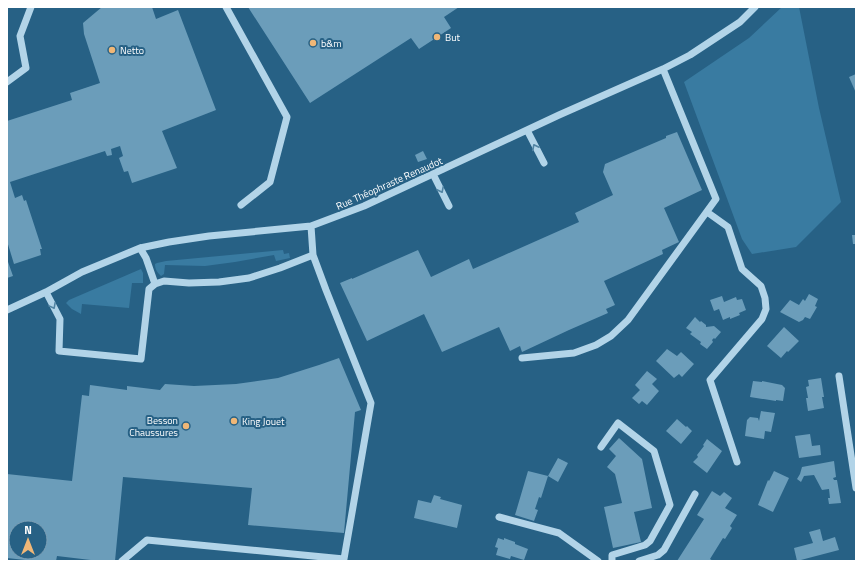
<svg xmlns="http://www.w3.org/2000/svg" width="863" height="568" font-family="'Titillium Web',sans-serif">
<style>
.green{fill:#397ba1}
.building{fill:#6b9dba;fill-rule:evenodd}
.lines{fill:none;stroke-linecap:round;stroke-linejoin:round}
.minor{stroke:#b2d4e8;stroke-width:7}
.oneway{stroke:#5184a3}
.poi-dot{fill:#f0b777;stroke:#276185;stroke-width:1.5}
.labels{text-anchor:middle;stroke-width:4;stroke-linejoin:round;paint-order:stroke}
.poi-label{font-size:10px;fill:#fff;stroke:#276185;text-anchor:start}
.street-label{font-size:10px;fill:#fff;stroke:#276185}
</style>
<rect width="100%" height="100%" fill="#276185"/>
<!-- green -->
<path class="green" d="M782,7h17l20,101 22,94 -45,45 -44,7 -10,-15 -58,-157 65,-44z
M283,250l1,4 5,-1 1,5 -14,3 -2,-6 -39,7 -30,4 -40,-1 -1,9 -3,2c-3,-3 -6,-6 -6,-12l2,-1 9,-2z
M141,269l2,4v10h-11l-3,25 -47,-4 -1,10 -9,-5 -6,-6 3,-3z"/>
<!-- building -->
<path class="building" d="M102,7h50l4,12 22,-9 38,100 -54,21 15,37 -45,15 -4,-12 -4,1 -5,-14 4,-2 -3,-10 -9,3 1,6 -5,1 -2,-5 -95,31 5,16 7,-3 2,6 2,-1 16,49h-2l1,6 -27,9 -7,-23v-120l65,-21 -2,-7 30,-10 -16,-49 -1,-11z
M248,7h211l-15,10 7,11 -6,4 -26,17 -8,-11 -101,65z
M856,74v19l-7,-16z
M677,132l25,58 -38,18 15,34 -17,8 1,4 -59,27 11,24 -9,4 2,4 -39,17 -47,22 -2,-6 -10,5 -11,-24 -57,25 -18,-38 -57,27 -27,-58 12,-5v1l66,-29 13,27 38,-18 4,10 106,-47 -4,-9 38,-18 -10,-23 2,-8 61,-26v-2z
M423,151l4,8 -9,3 -3,-7z
M852,235h4v9h-3z
M7,259l6,17 -6,2z
M809,294l9,5 -3,7 2,1 -7,12 -5,-2 -2,3 -4,2 -19,-10 10,-12 9,5 4,-6 2,2z
M722,296l2,6 12,-5 1,3 5,-1 4,11 -7,3 1,2 -10,4v-2l-7,3 -4,-11 -5,2 -4,-11z
M695,317l5,5 1,-1 5,4v2l8,-1 7,6 -6,7 -1,-1 -2,2 1,2 -6,7 -7,-5 1,-2 -11,-8 2,-2 -6,-4z
M784,327l15,14 -11,11 -1,-1 -6,7 -14,-12z
M667,349l10,7 4,-4 13,12 -12,13 -3,-3 -5,4 -18,-17z
M339,358l22,52 -6,2 -11,121 -96,-8 4,-37 -129,-11 -8,84h-16l-42,-5 -1,5h-22l-27,-3v-84l65,7 10,-86 7,1 1,-11 37,5v-4l33,4 5,-6 29,2 42,-2 42,-6 41,-13zM16,528h24v24h-24z
M647,371l10,8 -5,5 7,7 -12,14 -5,-4 -3,3 -7,-6 8,-8 -5,-5z
M821,378l3,19h-2l2,11 -16,3 -2,-13h2l-2,-11 3,-1 -1,-6z
M753,381l9,1v-1l20,4 3,3 -2,13 -7,-1v1l-26,-4z
M761,411l14,2 -4,19 -6,-1 -1,8 -19,-3 2,-16 3,-3 8,1 1,3z
M677,419l9,8 1,-1 5,5 -11,13 -15,-13z
M810,434l2,12 8,-1 1,10 -22,3 -4,-22z
M619,438l23,21 10,49 -18,4 7,30 -28,6 -9,-41 18,-4 -7,-29 -8,-7 9,-11 -7,-7z
M707,439l15,12 -15,22 -14,-11 5,-5 -1,-2 7,-9 -1,-1z
M558,458l10,5 -10,19 -10,-6z
M834,461l2,16 -3,1 1,2h3l4,23 -12,1 -1,-6h2l-1,-9 -7,1 -8,-15 -10,1 -3,6 -4,-3 3,-5 2,-7z
M528,471l20,5 -7,22 -2,-1 -4,12 3,1 -4,11 -19,-6z
M774,471l15,7 -16,34 -15,-7 10,-25 1,1z
M712,491l8,5 4,-4 8,6 -7,10 12,7 -7,11 2,2 -7,11 -2,-1 -13,21 3,2h-36l27,-42 -7,-4z
M434,495l7,2 -1,2 22,6 -5,23 -43,-10 4,-18 13,3z
M820,529l3,12 12,-4 4,13 -42,11 -3,-13 19,-5 -4,-11z
M498,538l6,2v-2l11,4v2l13,5 -4,11 -13,-4 -1,3 -14,-4 2,-7 -3,-1z"/>
<g class="lines">
<!-- minor -->
<path class="minor" d="M226,7l61,110 -17,65 -29,23
M7,82l19,-14 -6,-32 11,-29
M527,130l17,33
M433,174l16,32
M707,212l21,15 14,42 19,17 4,12 1,11 -4,10 -52,61 27,82
M140,248l6,10 9,26
M46,292l14,27 -1,32 82,8 8,-70 6,-5 9,-3 25,2 30,-1 30,-4 31,-10 33,-13 -2,-29
M7,310l39,-18 36,-20 58,-24 29,-6 40,-6 102,-10 53,-20 195,-91 104,-46 27,-14 50,-33 15,-15
M522,358l52,-5 22,-8 15,-9 17,-16 88,-121 -53,-130
M839,376l17,112
M601,447l17,-24 36,28 16,54 -20,36 -5,4 -33,10v6
M499,517l60,16 39,28
M122,561l25,-21 197,19 27,-156 -45,-113 -13,-35
M639,561l19,-6 6,-5 31,-56"/>
</g>
<!-- one-way arrows -->
<defs><path id="oneway-chevron" d="M-2-3.5L2.5 0L-2 3.5" fill="none" stroke-width="1.6" stroke-linecap="round" stroke-linejoin="round"/></defs>
<g class="oneway">
<use href="#oneway-chevron" transform="translate(535 147) rotate(-117)"/>
<use href="#oneway-chevron" transform="translate(441 190) rotate(64)"/>
<use href="#oneway-chevron" transform="translate(53 306) rotate(62)"/>
</g>
<!-- markers -->
<g class="poi-dot">
<circle cx="437" cy="37" r="4"/>
<circle cx="313" cy="43" r="4"/>
<circle cx="112" cy="50" r="4"/>
<circle cx="234" cy="421" r="4"/>
<circle cx="186" cy="426" r="4"/>
</g>
<g class="labels">
<!-- poi labels -->
<g class="poi-label">
<text x="445" y="41">But</text>
<text x="321" y="47">b&amp;m</text>
<text x="120" y="54">Netto</text>
<text x="178" y="424" text-anchor="end">Besson<tspan x="178" dy="12">Chaussures</tspan></text>
<text x="242" y="425">King Jouet</text>
</g>
<!-- street labels -->
<g class="street-label">
<text transform="translate(389 183) rotate(-24)" y="4">Rue Théophraste Renaudot</text>
</g>
</g>
<!-- border -->
<rect width="863" height="568" fill="none" stroke="#ffffff" stroke-width="16"/>
<!-- north arrow -->
<g transform="translate(28 540)"><circle r="19" fill="#276185" stroke="#7da0b6"/>
<path d="M0-3L7 15L0 10L-7 15Z" fill="#f0b777"/>
<text y="-6" font-size="11" font-weight="bold" text-anchor="middle" fill="#ffffff">N</text>
</g>
</svg>
